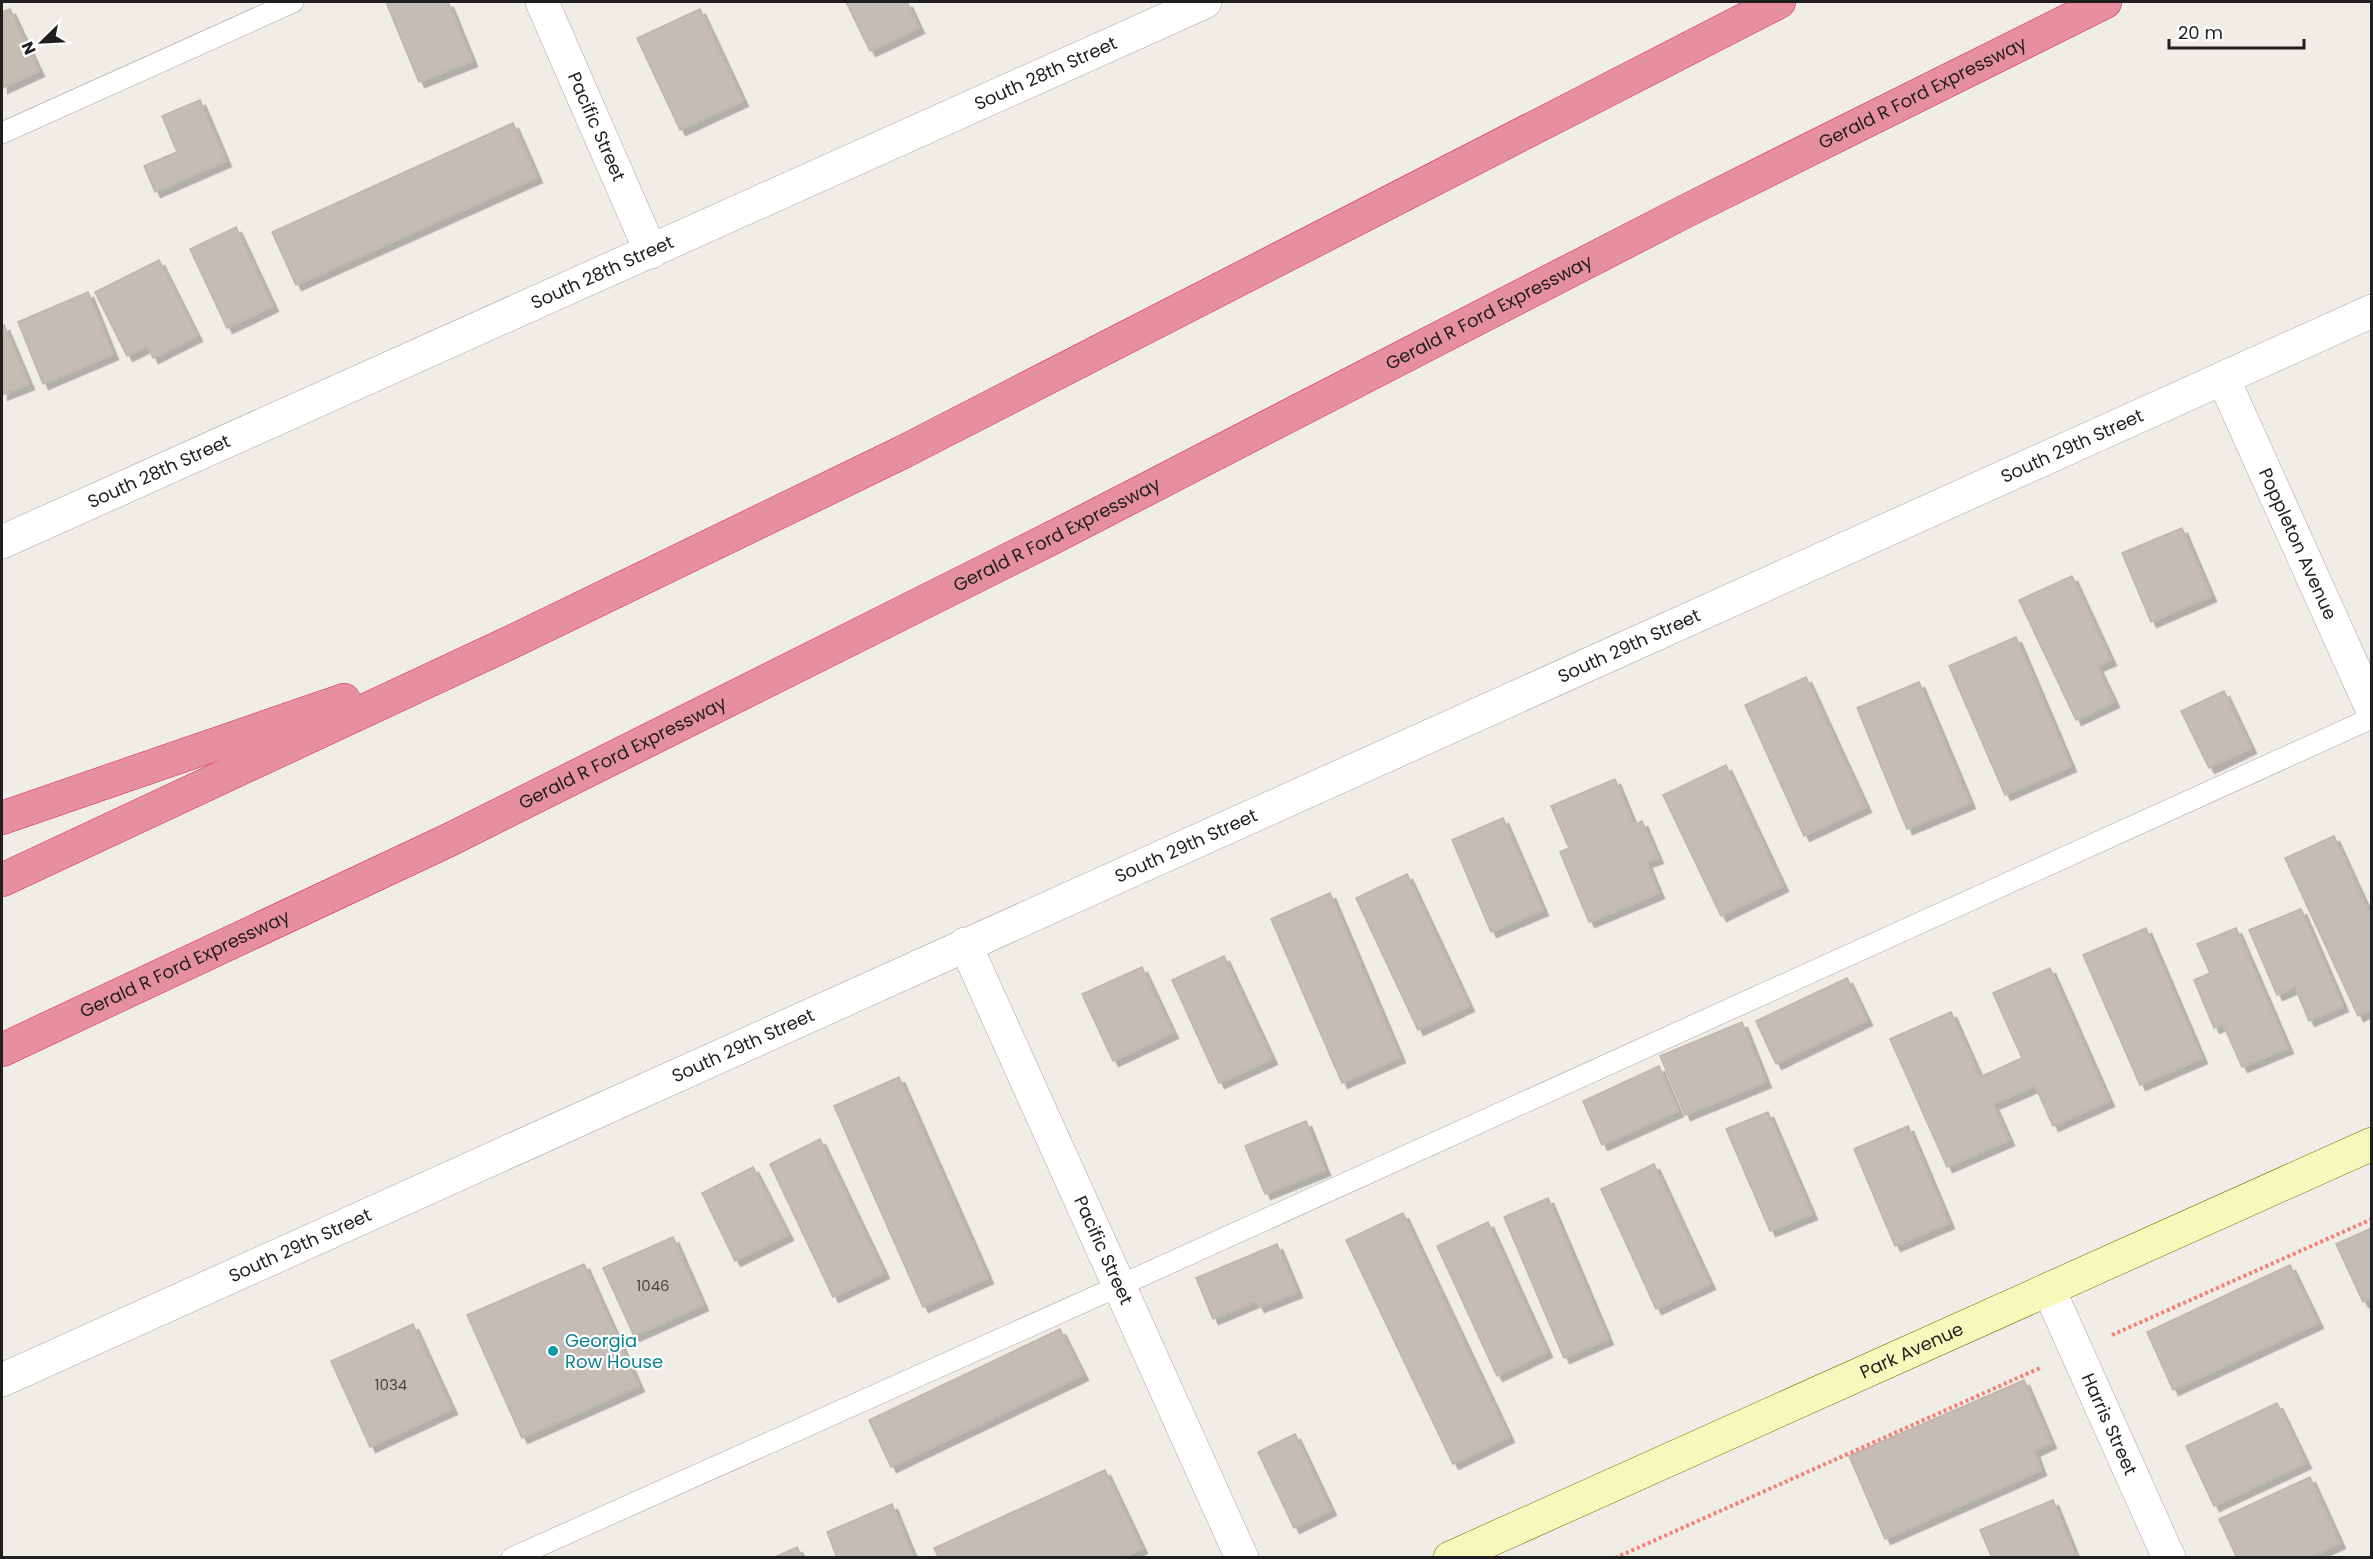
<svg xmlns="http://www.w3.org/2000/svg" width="2373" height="1559" font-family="Poppins,sans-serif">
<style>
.building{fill:#c4bcb5;stroke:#c1b4a8;stroke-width:1.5;filter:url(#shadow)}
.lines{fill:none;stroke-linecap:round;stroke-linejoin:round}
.lane-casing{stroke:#a6a6a6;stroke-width:22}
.street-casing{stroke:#a6a6a6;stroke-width:34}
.secondary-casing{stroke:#687607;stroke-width:34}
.highway-casing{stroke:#d82862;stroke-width:34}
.path{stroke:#f87f6f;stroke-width:4;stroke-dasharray:3 3;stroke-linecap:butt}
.lane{stroke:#fff;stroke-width:21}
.street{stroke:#fff;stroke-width:33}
.secondary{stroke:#f5f9bb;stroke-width:33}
.highway{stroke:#e68f9e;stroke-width:33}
.culture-dot{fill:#0f9aa8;stroke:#fff;stroke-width:2}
.labels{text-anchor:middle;stroke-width:4.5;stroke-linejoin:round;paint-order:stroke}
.number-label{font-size:15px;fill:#484644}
.street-label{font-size:18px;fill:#1f1f1f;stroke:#fff}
.culture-label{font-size:18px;fill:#0d838f;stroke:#fff;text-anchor:start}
</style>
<defs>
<filter id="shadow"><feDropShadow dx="5.5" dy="5.5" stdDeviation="0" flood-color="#0004"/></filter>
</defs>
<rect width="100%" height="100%" fill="#f0ede6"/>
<!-- building -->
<path class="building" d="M386,2h62l24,59 -53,21z
M846,2h61l12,26 -49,23z
M10,9l29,62 -37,17v-76z
M700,9l43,92 -63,29 -43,-92z
M200,100l26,61 -71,31 -11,-26 33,-14 -15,-36z
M513,123l24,54 -241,108 -24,-53z
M236,227l37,79 -46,22 -37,-79z
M159,260l38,76 -44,22 -6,-12 -20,10 -32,-64z
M88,292l25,62 -70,30 -25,-62z
M4,325l25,59 -27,11v-69z
M2182,528l29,68 -60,26 -29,-69z
M2072,576l39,84 -14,6 17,36 -38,18 -57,-120z
M2016,637l55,129 -66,29 -56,-129z
M1806,677l60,130 -62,29 -59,-131z
M1919,682l51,121 -63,26 -50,-121z
M2224,691l27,57 -42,20 -28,-57z
M1726,765l57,121 -62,30 -58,-121z
M1615,779l19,46 8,-4 16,37 -12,4 13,31 -70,29 -29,-70 9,-4 -18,-42z
M1503,818l40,92 -52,22 -39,-92z
M2334,836l38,83v90l-14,7 -73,-158z
M1407,874l62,132 -51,24 -62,-132z
M1330,893l70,164 -58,26 -71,-164z
M2301,909l42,97 -34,15 -14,-34 -18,8 -28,-65z
M2146,928l56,130 -62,27 -57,-130z
M2236,928l52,120 -46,19 -19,-43 -9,4 -20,-48 16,-7 -13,-29z
M1224,956l48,103 -53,24 -47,-103z
M1142,967l31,66 -60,28 -31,-67z
M2050,968l59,133 -56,25 -18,-40 -42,18 16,36 -62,27 -57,-128 61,-27 29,65 42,-19 -29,-65z
M1847,978l20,42 -91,44 -20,-43z
M1742,1022l24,60 -81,33 -25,-59z
M1659,1066l19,45 -76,34 -19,-44z
M899,1077l89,201 -65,29 -89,-201z
M1768,1112l44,102 -42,17 -44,-102z
M1306,1121l19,49 -60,24 -20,-48z
M1908,1126l41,97 -54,23 -41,-97z
M820,1139l64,134 -51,24 -63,-133z
M1654,1164l56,120 -54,25 -55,-120z
M753,1167l35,68 -53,26 -33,-68z
M1548,1198l60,141 -44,19 -60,-141z
M1403,1213l106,224 -56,27 -107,-224z
M1488,1222l59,130 -50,24 -60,-130z
M2372,1228v70l-9,4 -27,-58z
M673,1237l30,68 -69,31 -31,-68z
M1277,1244l20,48 -38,15 -3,-6 -43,18 -17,-41z
M584,1264l55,122 -117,52 -55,-123z
M2290,1265l28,58 -145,67 -26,-58z
M413,1324l39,85 -82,38 -39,-86z
M1060,1329l23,46 -192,92 -22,-47z
M2024,1380l27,63 -17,8 7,19 -156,69 -36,-83z
M2277,1403l29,60 -92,43 -28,-60z
M1295,1434l36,76 -37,18 -36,-76z
M1105,1470l37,78 -20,10h-183l-5,-10z
M2310,1477l30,66 -32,15h-71l-18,-39z
M2053,1500l23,57 -84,1 -12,-28z
M892,1504l22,54h-77l-10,-26z
M797,1547l5,11h-29z"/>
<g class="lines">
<!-- lane casing -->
<g class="lane-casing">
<path id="lane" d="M2,133l291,-131
M512,1558l607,-272 1253,-568"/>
</g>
<!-- street casing -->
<g class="street-casing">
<g id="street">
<path id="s1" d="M542,2l109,250"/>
<path id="s2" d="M2223,378l149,331"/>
<path id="s3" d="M2,542l1203,-540"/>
<path id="s4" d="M965,944l277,614"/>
<path id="s5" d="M2049,1290l120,268"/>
<path id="s6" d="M2,1380l2370,-1069"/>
</g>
</g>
<!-- secondary casing -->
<g class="secondary-casing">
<g id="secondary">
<path id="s7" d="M1450,1558l922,-414"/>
</g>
</g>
<!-- highway casing -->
<g class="highway-casing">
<g id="highway">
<path d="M2,818l342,-118"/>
<path d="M2,880l503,-235 398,-193 876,-450"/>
<path id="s8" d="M2,1050l447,-210 599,-300 632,-326 425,-212"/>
</g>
</g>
<!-- path -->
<path class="path" d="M2112,1335l260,-116
M1615,1558l425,-190"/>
<!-- lane -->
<use href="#lane" class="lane"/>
<!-- street -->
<use href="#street" class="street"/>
<!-- secondary -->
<use href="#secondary" class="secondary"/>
<!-- highway -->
<use href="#highway" class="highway"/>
</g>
<!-- markers -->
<circle class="culture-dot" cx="553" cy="1351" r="6"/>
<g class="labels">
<!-- number labels -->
<g class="number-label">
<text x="653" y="1291">1046</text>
<text x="391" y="1390">1034</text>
</g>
<!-- street labels -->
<g class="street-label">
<text dy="6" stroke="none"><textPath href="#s3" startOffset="1144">South 28th Street</textPath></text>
<text dy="6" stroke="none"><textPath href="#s8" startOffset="2146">Gerald R Ford Expressway</textPath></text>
<text dy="6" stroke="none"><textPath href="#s1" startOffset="136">Pacific Street</textPath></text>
<text dy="6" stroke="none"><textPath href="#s3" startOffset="658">South 28th Street</textPath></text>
<text dy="6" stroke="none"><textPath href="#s8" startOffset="1660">Gerald R Ford Expressway</textPath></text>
<text dy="6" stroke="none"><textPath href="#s6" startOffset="2271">South 29th Street</textPath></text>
<text dy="6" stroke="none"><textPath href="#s3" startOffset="172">South 28th Street</textPath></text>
<text dy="6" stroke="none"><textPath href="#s8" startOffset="1174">Gerald R Ford Expressway</textPath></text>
<text dy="6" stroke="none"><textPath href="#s2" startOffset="182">Poppleton Avenue</textPath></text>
<text dy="6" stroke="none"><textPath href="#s6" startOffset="1785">South 29th Street</textPath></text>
<text dy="6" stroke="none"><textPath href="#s8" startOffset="688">Gerald R Ford Expressway</textPath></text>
<text dy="6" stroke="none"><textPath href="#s6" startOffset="1299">South 29th Street</textPath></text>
<text dy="6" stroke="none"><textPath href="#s8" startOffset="202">Gerald R Ford Expressway</textPath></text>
<text dy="6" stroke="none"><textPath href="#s6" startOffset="813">South 29th Street</textPath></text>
<text dy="6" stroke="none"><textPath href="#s6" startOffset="327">South 29th Street</textPath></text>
<text dy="6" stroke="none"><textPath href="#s4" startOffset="336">Pacific Street</textPath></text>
<text dy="6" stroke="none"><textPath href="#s7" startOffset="506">Park Avenue</textPath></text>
<text dy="6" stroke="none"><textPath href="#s5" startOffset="147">Harris Street</textPath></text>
</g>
<!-- culture labels -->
<g class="culture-label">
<text x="565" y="1347">Georgia<tspan x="565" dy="21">Row House</tspan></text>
</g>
</g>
<!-- border -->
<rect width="2373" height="1559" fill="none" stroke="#1f1f1f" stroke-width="6"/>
<!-- north arrow -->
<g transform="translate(42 42) rotate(246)" stroke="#ffffff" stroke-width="4.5" paint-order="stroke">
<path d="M0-4.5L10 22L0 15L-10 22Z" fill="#1f1f1f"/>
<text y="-9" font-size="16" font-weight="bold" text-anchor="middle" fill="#1f1f1f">N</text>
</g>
<!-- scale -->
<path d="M2169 39v9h135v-9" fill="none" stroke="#1f1f1f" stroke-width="3"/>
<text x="2178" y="39" font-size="18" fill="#1f1f1f" stroke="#ffffff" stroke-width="4.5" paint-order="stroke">20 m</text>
</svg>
